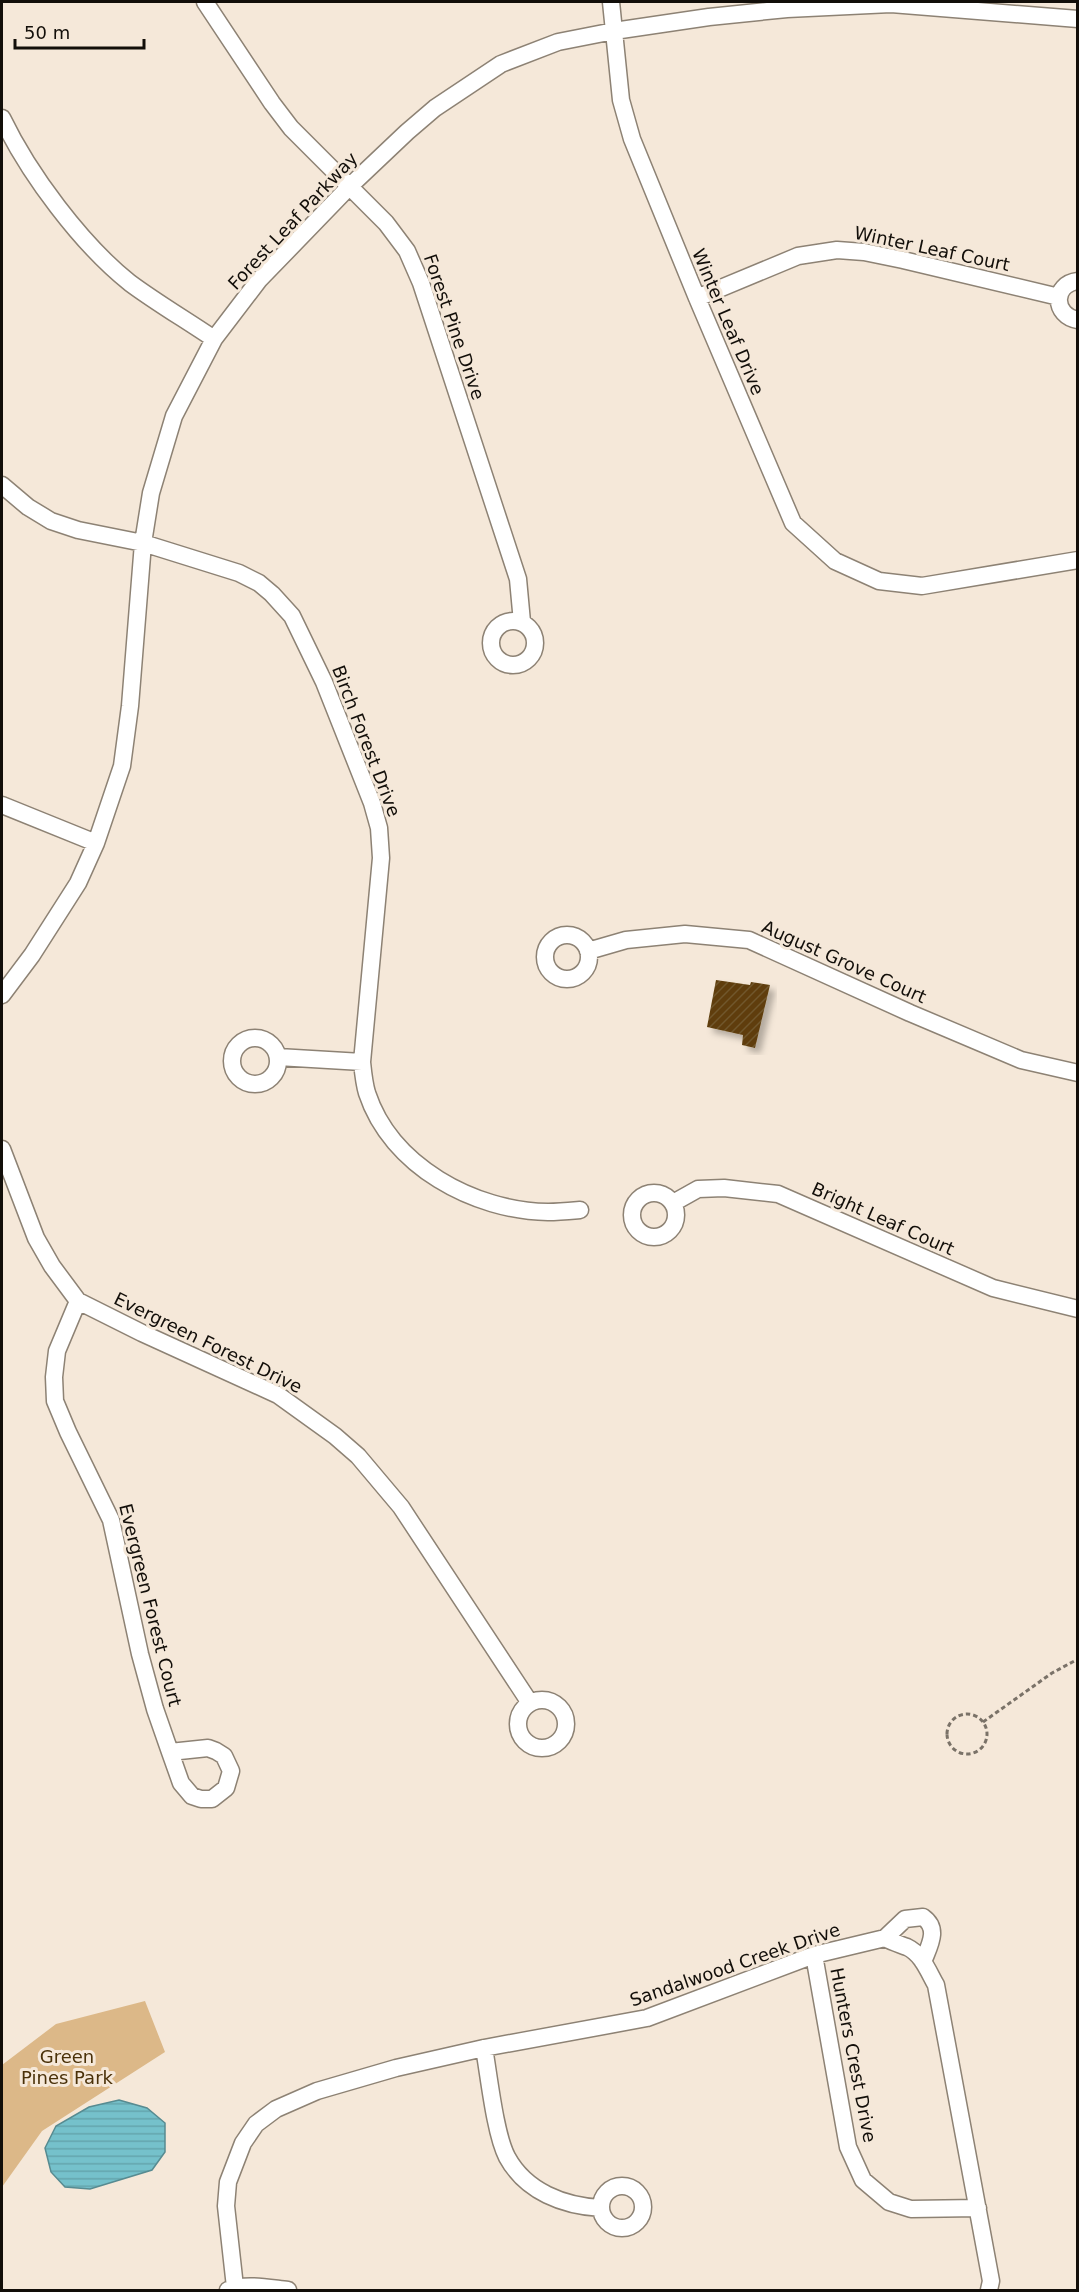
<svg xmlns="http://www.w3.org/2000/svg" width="1079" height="2292" font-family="'DejaVu Sans',sans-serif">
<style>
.green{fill:#dcb888}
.water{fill:url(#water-rules);stroke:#578b91;stroke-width:1.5}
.building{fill:url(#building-hatch);filter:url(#shadow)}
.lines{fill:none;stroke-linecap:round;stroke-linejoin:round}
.minor-casing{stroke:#8d8274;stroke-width:19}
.path{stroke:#7a7268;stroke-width:3;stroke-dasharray:4.5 3;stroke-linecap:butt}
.minor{stroke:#fff;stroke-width:16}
.labels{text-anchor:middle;stroke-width:6;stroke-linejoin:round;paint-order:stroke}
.street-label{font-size:18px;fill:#120e09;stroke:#f5e8d9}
.park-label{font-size:18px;fill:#4a3109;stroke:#f5e8d9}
</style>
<defs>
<pattern id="water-rules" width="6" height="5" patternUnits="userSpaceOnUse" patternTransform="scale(1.5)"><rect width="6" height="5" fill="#75c1cb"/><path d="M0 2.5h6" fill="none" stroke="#64a5ad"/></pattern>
<pattern id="building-hatch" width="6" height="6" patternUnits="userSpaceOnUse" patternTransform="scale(1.5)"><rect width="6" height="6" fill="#5e3e0b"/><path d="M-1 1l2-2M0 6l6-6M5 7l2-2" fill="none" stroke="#70562d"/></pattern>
<filter id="shadow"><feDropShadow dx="5.5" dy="5.5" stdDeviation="3" flood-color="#0004"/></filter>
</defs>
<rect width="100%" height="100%" fill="#f5e8d9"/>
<!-- green -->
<path class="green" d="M145,2001l20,51 -123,79 -40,56v-122l54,-41z"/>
<!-- water -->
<path class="water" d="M119,2100l28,8 18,15v29l-13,18 -62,19 -25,-2 -14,-15 -6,-24 11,-22 33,-19z"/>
<!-- building -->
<path class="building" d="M716,980l34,5 1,-3 19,3 -15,63 -13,-3 1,-10 -36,-8z"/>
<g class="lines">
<!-- minor casing -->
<g class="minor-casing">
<path id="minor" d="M205,2l67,101 19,25 95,95 21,28 14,32 97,296 4,43
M611,2l10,98 11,39 65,159 96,225 42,38 44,20 43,5 156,-26
M2,118c27,56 79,126 128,165 27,20 56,37 84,56
M1078,281c-26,3 -25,35 0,39
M697,298l101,-42 39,-6 27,2 39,8 156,37
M2,485l26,22 23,14 27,9 65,13 96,30 20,10 13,11 20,22 32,66 48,121 7,25 2,30 -19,204c1,10 2,21 5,31 24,73 107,118 181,119 11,0 21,-1 32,-2
M491 643a22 22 0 1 1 44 0a22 22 0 1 1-44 0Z
M2,805l94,38
M545 957a22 22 0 1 1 44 0a22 22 0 1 1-44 0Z
M588,951l38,-11 59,-6 64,6 161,73 111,47 57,13
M2,995l30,-40 46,-72 18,-40 26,-77 8,-60 13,-163 8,-50 23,-77 40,-77 45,-59 91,-94 57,-54 28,-24 66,-44 57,-22 56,-11 95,-14 78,-8 104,-5 187,15
M232 1061a23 23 0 1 1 46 0a23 23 0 1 1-46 0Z
M278,1057l84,5
M2,1149l34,89 16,28 26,35 64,32 136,62 57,41 23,20 43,51 129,196
M632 1215a22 22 0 1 1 44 0a22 22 0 1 1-44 0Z
M673,1203l25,-14 26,-1 54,6 215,94 85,21
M78,1301l-21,50 -3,26 1,24 13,31 43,88 29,134 15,55 15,43 11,31 11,13 9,3h11l14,-11 5,-17 -7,-15 -8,-5 -8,-3 -38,4
M518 1724a24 24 0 1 1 48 0a24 24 0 1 1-48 0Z
M885,1938l20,-19 18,-2c17,12 6,29 0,45
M814,1955l34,192 15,33 26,22 22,7 67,-1
M484,2048c5,28 11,86 23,109 19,35 57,49 94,51
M601 2207a21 21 0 1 1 42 0a21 21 0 1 1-42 0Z
M235,2287l-9,-81 2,-24 15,-39 13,-19 20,-15 41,-18 79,-23 88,-20 163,-30 167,-63 71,-17c7,4 14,6 22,9 15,7 21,24 29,38l55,296 -2,9
M228,2290c18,-7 41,-2 60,0"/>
</g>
<!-- path -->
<path class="path" d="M947 1734a20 20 0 1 1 40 0a20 20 0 1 1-40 0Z
M983,1722l69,-49 26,-14"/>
<!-- minor -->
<use href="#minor" class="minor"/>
</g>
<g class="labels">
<!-- street labels -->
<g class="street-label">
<text transform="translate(293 221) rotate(-47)" y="6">Forest Leaf Parkway</text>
<text transform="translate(932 249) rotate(12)" y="6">Winter Leaf Court</text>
<text transform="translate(728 322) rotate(67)" y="6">Winter Leaf Drive</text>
<text transform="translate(454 327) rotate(71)" y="6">Forest Pine Drive</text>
<text transform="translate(366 741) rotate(69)" y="6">Birch Forest Drive</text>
<text transform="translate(844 962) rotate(24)" y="6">August Grove Court</text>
<text transform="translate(883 1219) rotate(24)" y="6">Bright Leaf Court</text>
<text transform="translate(208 1343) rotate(26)" y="6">Evergreen Forest Drive</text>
<text transform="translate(150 1605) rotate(76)" y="6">Evergreen Forest Court</text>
<text transform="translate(735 1965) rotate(-19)" y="6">Sandalwood Creek Drive</text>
<text transform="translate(853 2055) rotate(79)" y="6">Hunters Crest Drive</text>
</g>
<!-- park labels -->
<g class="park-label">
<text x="67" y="2063">Green<tspan x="67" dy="21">Pines Park</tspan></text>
</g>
</g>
<!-- border -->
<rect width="1079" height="2292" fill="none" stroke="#120e09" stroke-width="6"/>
<!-- scale -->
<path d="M15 39v9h129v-9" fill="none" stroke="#120e09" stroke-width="3"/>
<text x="24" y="39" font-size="18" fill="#120e09" stroke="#f5e8d9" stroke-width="4.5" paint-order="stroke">50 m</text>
</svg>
